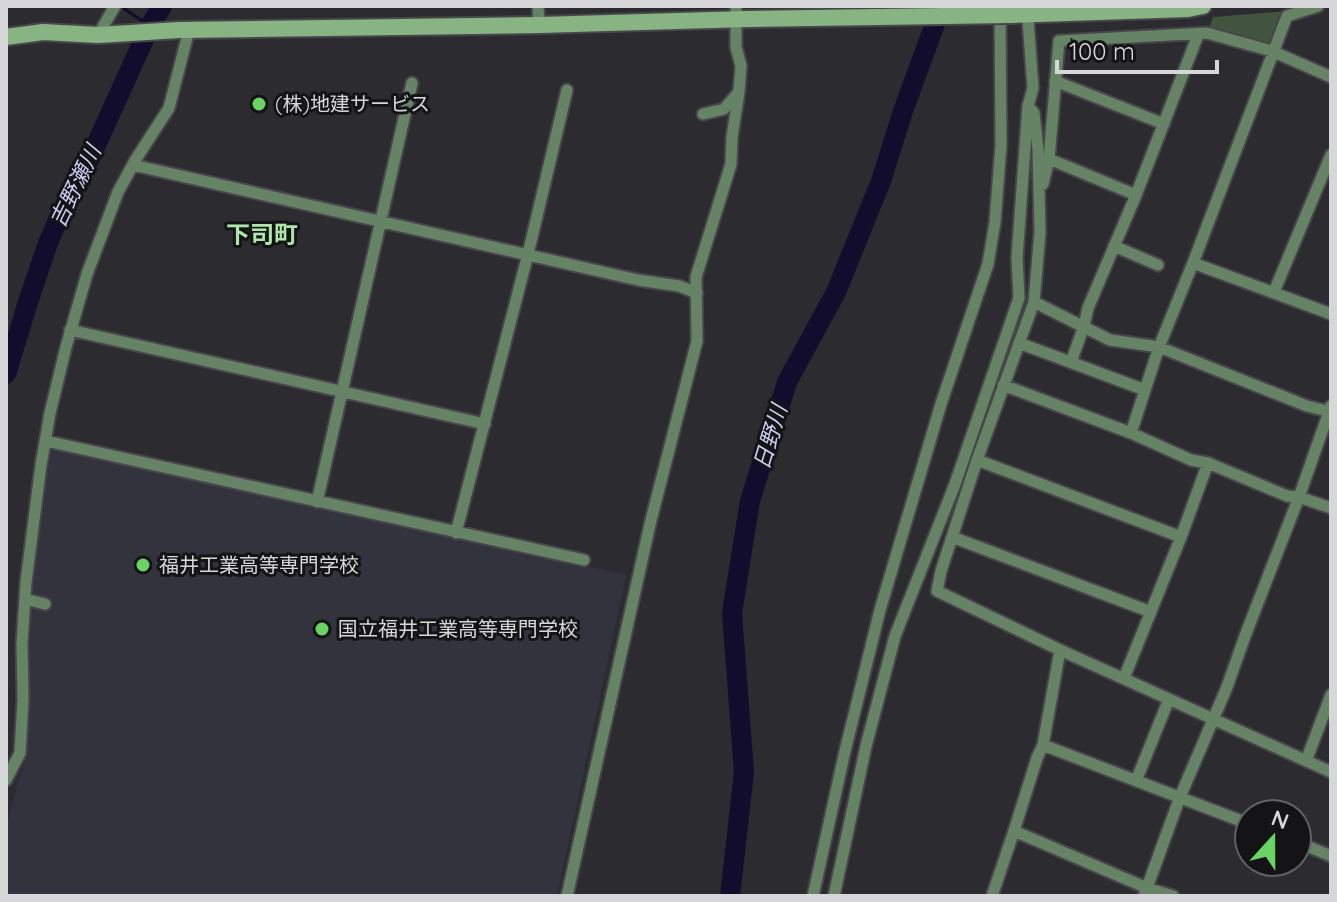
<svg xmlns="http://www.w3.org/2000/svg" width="1337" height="902" font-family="Quicksand,'Noto Sans JP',sans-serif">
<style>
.built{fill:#33333d}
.park{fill:#425440}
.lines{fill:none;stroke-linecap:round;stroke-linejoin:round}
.stream{stroke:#120d2d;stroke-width:3}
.river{stroke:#120d2d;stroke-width:20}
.street-casing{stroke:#47474b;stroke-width:15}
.secondary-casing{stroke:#47474b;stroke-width:20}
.street{stroke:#678365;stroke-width:11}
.secondary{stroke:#88b484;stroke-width:16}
.secondary-bridge-casing{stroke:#47474b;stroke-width:20;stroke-linecap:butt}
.secondary-bridge{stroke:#88b484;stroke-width:16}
.poi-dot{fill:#6ad364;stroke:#141416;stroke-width:3}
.labels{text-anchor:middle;stroke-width:6;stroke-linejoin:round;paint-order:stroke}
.poi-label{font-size:20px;fill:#d7d7da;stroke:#141416;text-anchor:start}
.water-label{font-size:22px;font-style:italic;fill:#cecdf5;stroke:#141416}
.quarter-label{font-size:24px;font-weight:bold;fill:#aee5a9;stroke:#141416}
</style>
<rect width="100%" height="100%" fill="#2b2b30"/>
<!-- built -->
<path class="built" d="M51,448l575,127 -69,321h-551v-69l20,-72 6,-173z"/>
<!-- park -->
<path class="park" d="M1287,11l-15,38 -64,-17 5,-15z"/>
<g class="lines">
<!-- stream -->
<path class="stream" d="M120,6l30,20"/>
<!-- river -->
<path class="river" d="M6,374l22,-72 20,-59 15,-34 28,-53 59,-130 12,-20
M730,896l14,-124 -12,-159 18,-112 37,-119 49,-90 45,-111 22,-70 33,-90v-15"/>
<!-- street casing -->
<g class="street-casing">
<path id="street" d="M538,6l1,19
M98,35l17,-29
M1055,81l109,43
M1028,106l6,7 4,36 2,83 -6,70 -57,158 -36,111 -4,20 123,59 271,122
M703,114l21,-5 14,-16
M1049,159l87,36
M133,165l505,115 41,6 18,7
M1043,184l6,-25 10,-118 148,-8 65,18 59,26
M1114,246l44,19
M1193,263l138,51
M1274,292l57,-137
M1034,302l76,38 49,7 148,59 24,6
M70,330l415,94
M1019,343l126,47
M1071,362l13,-36 4,-18 48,-113 62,-160
M1003,385l128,48 60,27 17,3 79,33 12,1 32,11
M1131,433l28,-86 34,-84 94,-247 31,-10
M46,441l538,119
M977,460l204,77
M317,502l95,-419
M456,533l72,-279 39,-164
M952,537l199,75
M25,599l20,5
M1124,678l57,-141 27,-74
M1043,745l206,79
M1306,761l25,-66
M6,780l14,-27 3,-53 -1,-57 4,-61 15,-117 9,-52 16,-66 21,-73 31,-82 18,-33 33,-51 20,-78
M1136,781l33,-82
M1014,831l133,57 26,8
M1297,842l34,14
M567,896l84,-376 46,-179 -1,-64 35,-113 1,-27 7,-45 2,-26 -5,-19v-41
M813,896l32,-145 35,-141 61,-206 47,-140 7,-42 6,-77 -1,-139
M834,896l32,-150 29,-110 60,-152 64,-186 -2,-40 11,-152 5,-18 -6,-82
M992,896l22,-65 23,-73 6,-13 17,-95
M1144,896l36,-99 47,-110 18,-51 54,-139 32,-91"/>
</g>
<!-- secondary casing -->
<g class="secondary-casing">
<path id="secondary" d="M1010,15l178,-6 15,-3
M6,37l37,-5 55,3 81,-5 360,-5 208,-6"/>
</g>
<!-- street -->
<use href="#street" class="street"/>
<!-- secondary -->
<use href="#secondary" class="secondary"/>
<!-- secondary-bridge casing -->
<g class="secondary-bridge-casing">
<path id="secondary-bridge" d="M747,19l263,-4"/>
</g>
<!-- secondary-bridge -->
<use href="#secondary-bridge" class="secondary-bridge"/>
</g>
<!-- markers -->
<g class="poi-dot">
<circle cx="259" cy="104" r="8"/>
<circle cx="143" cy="565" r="8"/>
<circle cx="322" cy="629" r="8"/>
</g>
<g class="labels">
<!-- poi labels -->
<g class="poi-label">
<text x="275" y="111">(株)地建サービス</text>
<text x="159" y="572">福井工業高等専門学校</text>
<text x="338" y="636">国立福井工業高等専門学校</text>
</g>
<!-- water labels -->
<g class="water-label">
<text transform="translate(75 186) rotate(-64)" y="8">吉野瀬川</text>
<text transform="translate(770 437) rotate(-73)" y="8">日野川</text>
</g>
<!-- quarter labels -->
<g class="quarter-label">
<text x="262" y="243">下司町</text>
</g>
</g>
<!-- border -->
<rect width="1337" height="902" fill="none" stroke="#d7d7da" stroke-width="16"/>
<!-- north arrow -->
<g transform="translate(1273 838) rotate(21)"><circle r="38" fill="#141416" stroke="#626264" stroke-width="2"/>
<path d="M0-6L14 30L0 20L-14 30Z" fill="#6ad364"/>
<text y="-12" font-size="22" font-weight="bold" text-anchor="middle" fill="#d7d7da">N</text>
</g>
<!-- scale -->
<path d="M1057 60v12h160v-12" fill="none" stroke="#d7d7da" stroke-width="4"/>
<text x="1069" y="60" font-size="24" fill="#d7d7da" stroke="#141416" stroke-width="6" paint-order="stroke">100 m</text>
</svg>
